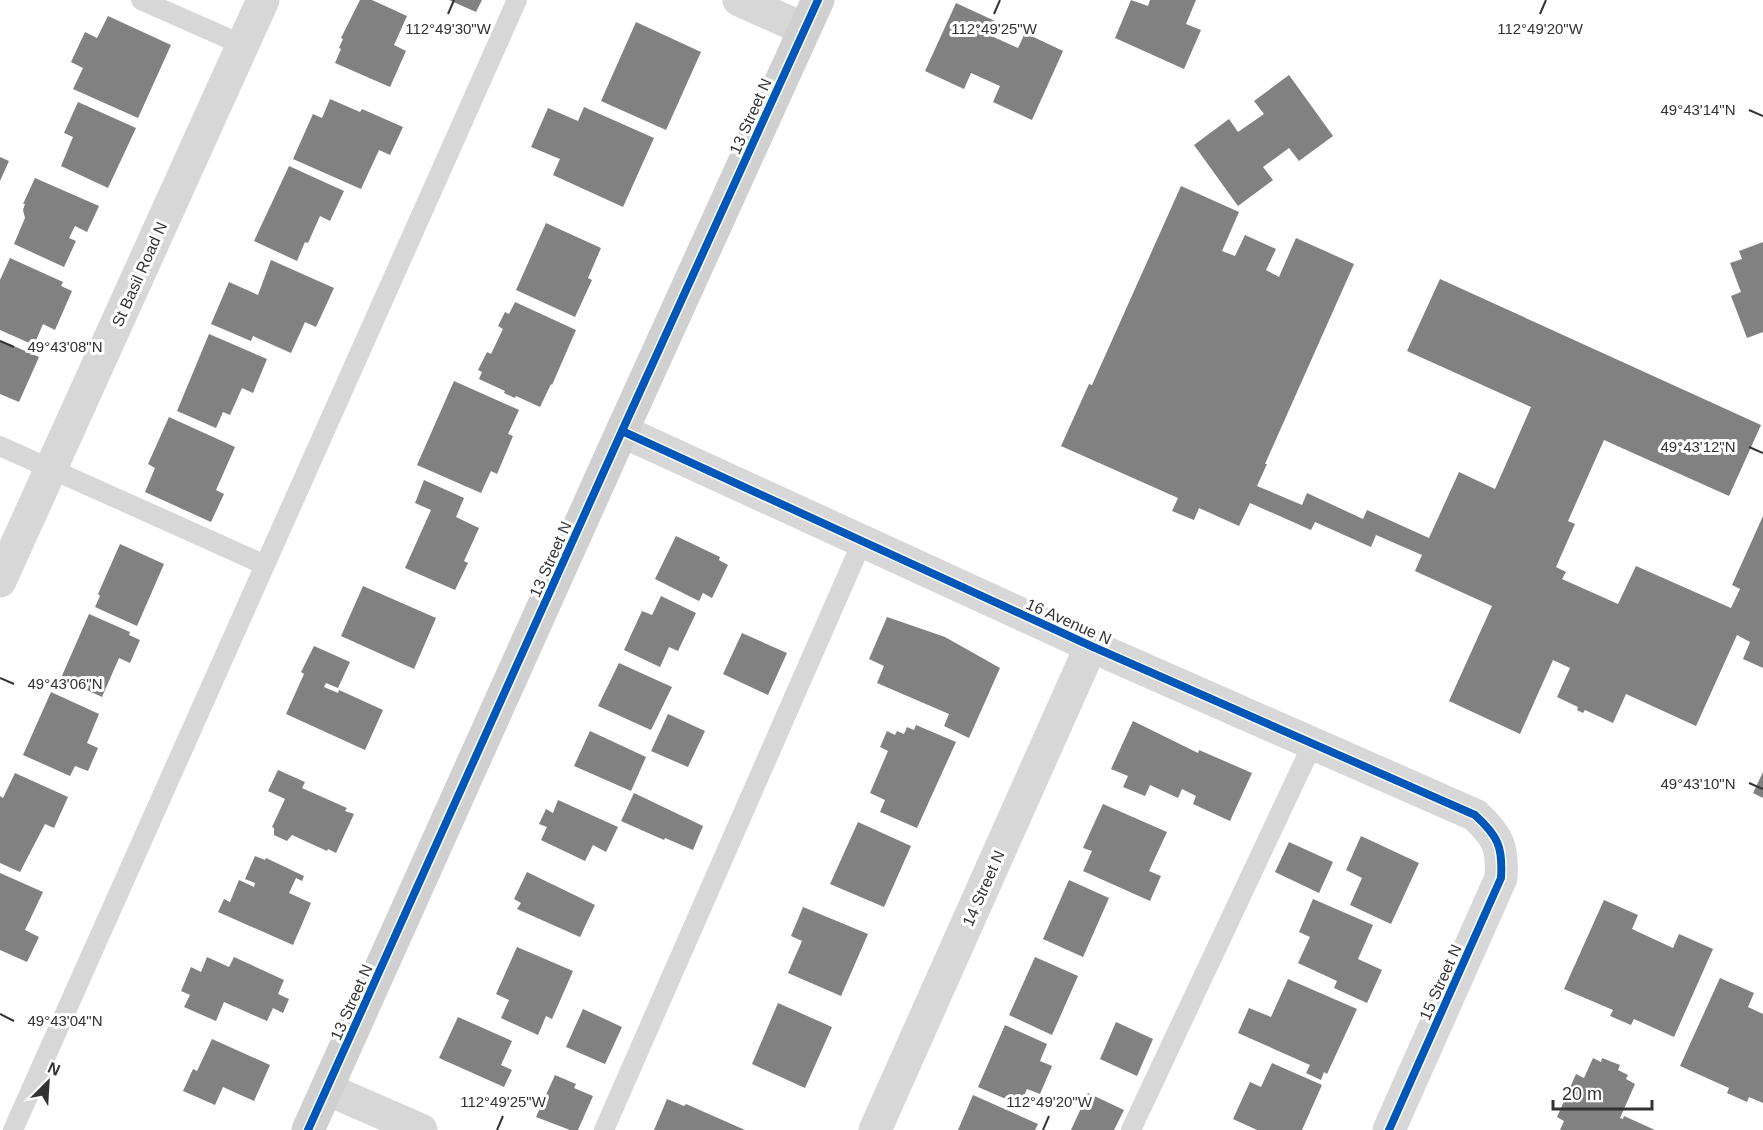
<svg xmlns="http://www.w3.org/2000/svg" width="1763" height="1130" font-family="Arial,sans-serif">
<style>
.building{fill:#818181}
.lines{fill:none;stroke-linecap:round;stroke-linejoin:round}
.lane{stroke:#d7d7d7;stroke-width:20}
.street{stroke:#d7d7d7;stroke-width:33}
.secondary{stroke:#d0d0d0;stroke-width:33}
.cycleway-casing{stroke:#fff;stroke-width:11}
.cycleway{stroke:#0057b8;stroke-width:8}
.ticks{fill:none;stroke:#333;stroke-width:2}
.labels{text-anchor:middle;stroke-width:6;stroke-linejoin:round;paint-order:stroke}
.street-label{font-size:16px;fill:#333;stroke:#fff}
.ticks-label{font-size:15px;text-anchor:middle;fill:#333;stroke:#fff;stroke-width:6;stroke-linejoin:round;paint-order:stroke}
</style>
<rect width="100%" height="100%" fill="#fff"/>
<!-- building -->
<path class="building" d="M360,0h12l35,16 -13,29 12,6 -16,36 -55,-24 6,-14 -2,-1 4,-9 -2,-1z
M449,0h33l-6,12z
M1131,0l17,6 2,-6h46l-10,24 15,6 -17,39 -69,-31z
M956,3l39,18 -6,14 29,13 7,-15 38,18 -31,69 -39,-18 7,-16 -29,-13 -7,16 -39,-18z
M108,16l63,29 -33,73 -65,-29 10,-21 -12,-6 14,-30 12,6z
M636,22l65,30 -35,78 -65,-29z
M1289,75l44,61 -34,25 -10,-13 -26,19 10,13 -35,26 -44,-61 35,-26 9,13 26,-18 -10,-13z
M330,99l30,13 2,-3 41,18 -13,28 -11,-5 -18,39 -68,-30 20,-45 9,4z
M78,102l58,26 -28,60 -47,-22 12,-29 -9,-4z
M584,107l70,31 -31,69 -70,-32 7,-16 -29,-12 17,-39 30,13z
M0,157l9,4 -9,20z
M289,166l55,25 -14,30 -10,-5 -12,27 -3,-1 -8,19 -43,-20z
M35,178l64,28 -12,26 -12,-6 -6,12 7,3 -12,26 -50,-23 11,-26 -2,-8 2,-6h-2z
M1181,186l58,26 -17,39 13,5 10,-21 31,14 -10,21 13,7 17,-39 58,26 -89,200h2l-10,22 45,19 5,-12 56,26 4,-9 62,28 30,-66 36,17 36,-82 -124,-56 33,-72 321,146 -32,71 -125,-56 -36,81 7,3 -19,43 10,5 -4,7 56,25 18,-38 95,42 9,-19 -8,-4 31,-69v152l-20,-9 7,-17 -13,-7 -41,91 -70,-32 -13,29 -28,-13 -2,3 -6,-3 1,-3 -21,-10 13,-29 -17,-8 -33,74 -71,-33 43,-95 -77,-35 7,-16 -46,-20 -5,12 -56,-25 -4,8 -61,-27 -11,23 -40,-18 -5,12 -22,-9 6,-13 -117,-52 28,-62 3,1z
M546,223l55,25 -13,30 4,2 -17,37 -59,-27z
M1763,242v90l-16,6 -16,-42 10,-4 -11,-29 12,-4 -3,-8z
M10,258l53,24 -2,4 11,5 -17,39 -12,-6 -9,21 -34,-15v-50z
M271,260l63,28 -18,39 -11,-5 -14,31 -38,-17 -2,5 -40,-17 18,-42 29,13z
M515,302l61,28 -24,55 -1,-1 -11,23 -24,-11 -1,2 -11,-5 1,-2 -26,-12 3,-7 -4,-2 9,-18 4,2 12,-25 -5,-3 7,-14 4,2z
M209,334l58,25 -14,34 -11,-5 -12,27 -7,-3 -7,16 -39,-17z
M0,340l39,17 -20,45 -19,-8z
M454,381l65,29 -11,24 5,2 -16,38 -6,-3 -10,22 -64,-28z
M169,417l66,30 -19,43 8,4 -13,28 -66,-30 10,-24 -7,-4z
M424,480l40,18 -8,19 23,11 -15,33 4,2 -13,27 -50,-22 26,-58 -16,-7z
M676,536l44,21 -1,3 9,5 -16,33 -9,-5 -4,8 -44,-22z
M120,544l44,20 -27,62 -42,-19 5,-11 -2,-2z
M363,586l73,32 -22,51 -73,-33z
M661,596l35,17 -18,38 -9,-4 -9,20 -36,-17 18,-39 10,4z
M89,614l41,18 -1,3 11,5 -10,23 -11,-5 -17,39 -41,-19z
M887,617l58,20 55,31 -31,70 -25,-12 5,-12 -72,-31 7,-17 -15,-7z
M742,633l45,20 -19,42 -45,-21z
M314,646l36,16 -12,26 -12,-5 -2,4 14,6 1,-3 44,20 -18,40 -79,-36 18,-40 -3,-2z
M619,663l53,24 -21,43 -53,-24z
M51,692l48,22 -12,29 11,5 -10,23 -13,-5 -5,10 -47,-21z
M668,714l37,17 -17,36 -37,-16z
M1133,721l65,32 1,-3 53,23 -22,48 -37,-17 3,-8 -14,-7 -4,9 -28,-13 -5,11 -22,-9 5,-11 -17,-7z
M916,725l40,17 -39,86 -37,-16 5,-12 -15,-7 18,-42 -8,-4 7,-16 8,4 2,-4 7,3 3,-7 7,3z
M590,731l56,26 -15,34 -57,-25z
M278,770l27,12 -3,6 45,20 -2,3 9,3 -18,39 -8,-4 -1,2 -35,-16 -5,6 -13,-6v-7l-2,-1 13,-28 -17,-8z
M1763,772v26l-10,-5z
M15,773l53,24 -14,31 -9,-4 -25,48 -20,-9v-67l3,2z
M634,793l69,33 -10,24 -28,-12 -1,2 -43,-19z
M558,800l60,27 -12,25 -13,-7 -8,16 -44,-21 6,-13 -8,-3 7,-15 7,4z
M1103,804l64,28 -18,39 12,5 -11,25 -67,-30 9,-20 -9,-3z
M858,822l53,24 -27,61 -54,-23z
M1361,836l58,27 -28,61 -41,-19 12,-27 -16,-8z
M1289,842l44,20 -14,31 -44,-21z
M255,856l10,4 1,-2 38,18 -2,5 -6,-3 -7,15 22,10 -18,42 -75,-33 6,-13 6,3 9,-22 15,7 1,-4 -10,-4z
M527,872l68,33 -15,32 -63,-28 4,-6 -7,-4z
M0,873l43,19 -18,38 14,7 -12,25 -27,-12z
M1069,880l40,18 -26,59 -40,-18z
M1313,899l60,26 -15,34 24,11 -15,33 -33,-15 3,-7 -39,-18 12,-26 -11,-5z
M1604,900l34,15 -6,14 41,19 6,-14 34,15 -39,88 -40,-18 -3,6 -21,-9 3,-6 -49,-21z
M803,907l65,27 -27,62 -53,-23 14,-32 -11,-5z
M517,947l56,24 -21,48 -6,-3 -8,19 -37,-17 8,-18 -13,-6z
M207,957l22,10 5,-10 50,23 -6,14 11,5 -6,14 -10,-5 -6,13 -43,-19 -8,19 -32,-14 6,-12 -9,-4 10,-24 10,5z
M1035,957l43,19 -26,59 -43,-20z
M1720,978l34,15 -6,14 15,7v89l-14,-6 -2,5 -20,-9 2,-5 -49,-22z
M1288,979l69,30 -30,65 -3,-2 -3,8 -15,-7 4,-8 -72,-32 11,-25 22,9z
M778,1003l54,24 -27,61 -53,-24z
M583,1009l39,18 -17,37 -39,-17z
M458,1017l54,24 -11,24 11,5 -8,17 -65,-29z
M1116,1022l37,17 -16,37 -37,-17z
M1005,1025l42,19 -7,17 12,5 -12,28 -13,-5 -7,16 -42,-18z
M212,1039l58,26 -16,36 -31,-14 -8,18 -32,-14 10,-22 4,2z
M1593,1058l8,4 1,-4 18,7 -2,5 10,5 -2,4 9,5 -15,34 3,1 1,-3 31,14h-95l4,-9 -7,-4 19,-43 8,4z
M1272,1063l50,22 -20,45h-45l-24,-11 17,-37 11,5z
M555,1075l21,9 -2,4 19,8 -15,34h-8l-34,-13z
M1088,1093l36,17 -10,20h-43z
M973,1095l65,29 -3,6h-77z
M667,1099l17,7 2,-2 59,26h-91z"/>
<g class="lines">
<!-- lane -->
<path class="lane" d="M141,0l102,45
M0,446l265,119
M13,1130l504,-1130
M604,1130l258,-588
M1131,1130l182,-387"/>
<!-- street -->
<path class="street" d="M739,0l65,29
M622,431l469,215 384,169c23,21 28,32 26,63l-112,252
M0,581l263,-581
M327,1089l94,41
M875,1130l216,-484"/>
<!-- secondary -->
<path class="secondary" d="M308,1130l314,-699 196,-431"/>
<!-- cycleway casing -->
<g class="cycleway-casing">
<path id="cycleway" d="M622,431l469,215 384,169c23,21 28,32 26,63l-112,252
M308,1130l314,-699 196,-431"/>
</g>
<!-- cycleway -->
<use href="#cycleway" class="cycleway"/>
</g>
<!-- ticks -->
<path class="ticks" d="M448,14l6,-14M994,14l6,-14M1540,14l6,-14M1749,110l14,6M0,341l14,6M1749,447l14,6M0,678l14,6M1749,783l14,6M0,1014l14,7M497,1130l6,-14M1043,1130l6,-14"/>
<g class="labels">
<!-- street labels -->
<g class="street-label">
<text transform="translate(750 116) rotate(-66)" y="6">13 Street N</text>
<text transform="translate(139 274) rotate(-66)" y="6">St Basil Road N</text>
<text transform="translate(550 559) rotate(-66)" y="6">13 Street N</text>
<text transform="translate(1069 621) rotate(24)" y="6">16 Avenue N</text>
<text transform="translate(983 888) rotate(-66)" y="6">14 Street N</text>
<text transform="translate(1440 982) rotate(-66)" y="6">15 Street N</text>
<text transform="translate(351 1002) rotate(-66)" y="6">13 Street N</text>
</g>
</g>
<g class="ticks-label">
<text x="448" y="34">112°49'30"W</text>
<text x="994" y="34">112°49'25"W</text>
<text x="1540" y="34">112°49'20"W</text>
<text x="1698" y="115">49°43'14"N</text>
<text x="65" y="352">49°43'08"N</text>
<text x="1698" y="452">49°43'12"N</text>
<text x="65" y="689">49°43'06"N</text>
<text x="1698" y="789">49°43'10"N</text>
<text x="65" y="1026">49°43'04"N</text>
<text x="503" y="1107">112°49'25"W</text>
<text x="1049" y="1107">112°49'20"W</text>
</g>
<!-- north arrow -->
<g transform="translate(48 1082) rotate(24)" stroke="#ffffff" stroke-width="4.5" paint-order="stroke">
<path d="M0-4.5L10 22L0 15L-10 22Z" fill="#333333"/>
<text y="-9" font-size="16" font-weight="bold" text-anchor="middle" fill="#333333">N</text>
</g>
<!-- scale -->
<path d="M1553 1100v9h99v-9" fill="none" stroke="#333333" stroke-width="3"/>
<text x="1562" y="1100" font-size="18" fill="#333333" stroke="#ffffff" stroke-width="4.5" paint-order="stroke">20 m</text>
</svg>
